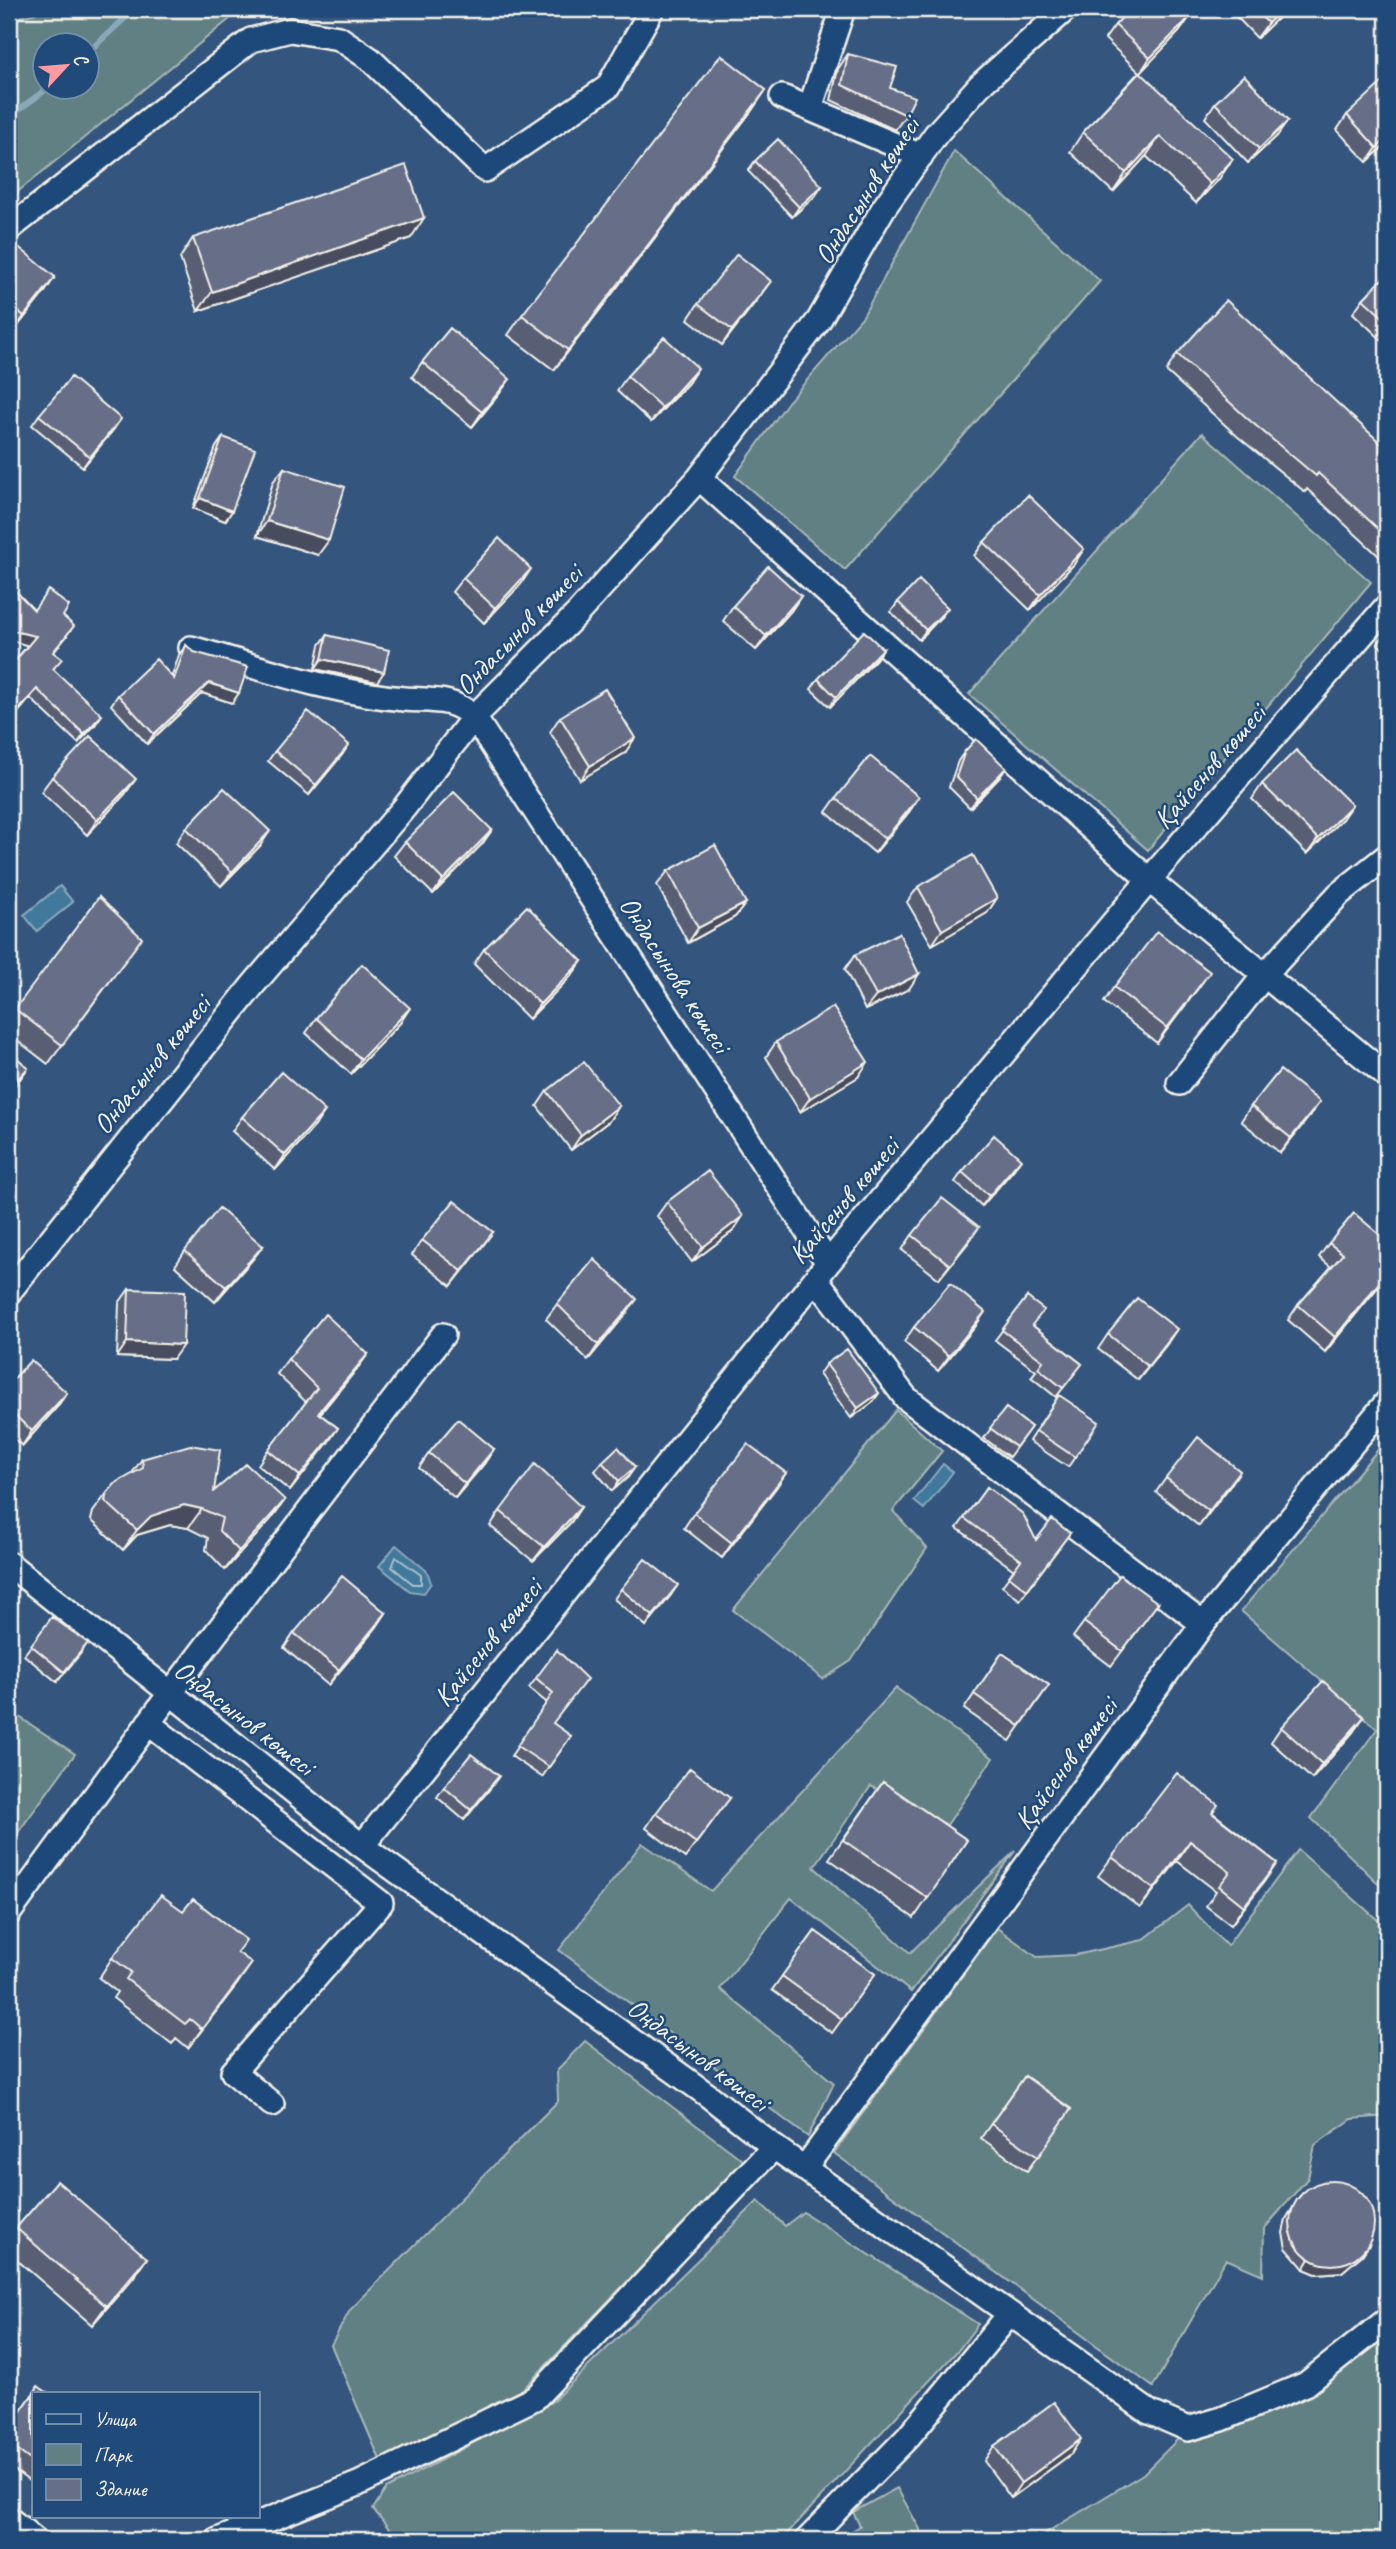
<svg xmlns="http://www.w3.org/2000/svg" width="1396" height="2549" font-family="Caveat,sans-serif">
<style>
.green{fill:#608084;stroke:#aab8b6;stroke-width:2;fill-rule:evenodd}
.water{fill:#41799c;stroke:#89a9ba;stroke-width:2}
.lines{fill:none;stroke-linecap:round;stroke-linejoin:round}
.shore{stroke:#acc1ca;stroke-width:2}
.stream{stroke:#89a9ba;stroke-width:6}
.minor-casing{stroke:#f4f1e8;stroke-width:28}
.minor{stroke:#1f4a7a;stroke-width:23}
.wall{fill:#585f75;stroke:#f4f1e8;stroke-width:2}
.shaded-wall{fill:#474d5f;stroke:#f4f1e8;stroke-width:2}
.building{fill:#666e88;stroke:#f4f1e8;stroke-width:2}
.labels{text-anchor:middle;stroke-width:5;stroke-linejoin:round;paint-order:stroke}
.street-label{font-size:28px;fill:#f4f1e8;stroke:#1f4a7a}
</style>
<rect width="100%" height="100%" fill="#34557e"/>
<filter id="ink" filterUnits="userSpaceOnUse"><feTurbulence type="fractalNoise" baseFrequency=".0143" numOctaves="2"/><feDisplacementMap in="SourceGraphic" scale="14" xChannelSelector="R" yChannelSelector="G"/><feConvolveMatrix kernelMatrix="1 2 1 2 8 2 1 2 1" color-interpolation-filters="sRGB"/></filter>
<g filter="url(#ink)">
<!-- green -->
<path class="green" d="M39,9h203l-233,190v-179l27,-7zM46,46h42v42h-42z
M954,151l146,130 -255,289 -110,-94 53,-74 75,-86z
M1202,433l169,149 -223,268 -179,-156z
M896,1410l46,41 -49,60 34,37 -76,113 -28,18 -90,-69z
M1387,1439v453l-76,-74 66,-89 -136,-118z
M896,1688l97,70 -46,67 -76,-39 -57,81 96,86 105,-102 -104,141 -120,-94 -71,91 114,94 -26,54 -249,-187 83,-107 69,48z
M9,1710l66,44 -66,91z
M1298,1850l89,78v188l-35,3 -37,26 -7,33 -44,51 -1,46 -37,-16 -73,128 -319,-234 163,-225 40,29 39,-2 67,-15 45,-35 39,41z
M585,2041l159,120 -221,228 -142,73 -50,-117 19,-35 208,-209 -1,-31z
M758,2201l27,25 18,-14 175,112 -18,24 -175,188 -9,4h-378l-25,-31 13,-20 167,-88z
M1387,2320v220h-353l109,-66 45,-45 118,-45z
M897,2488l29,52h-73l-4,-7 11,-7 -7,-14z"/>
<!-- water -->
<path class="water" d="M60,886l13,16 -36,29 -13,-16z
M943,1464l10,8 -29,37 -10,-8z
M396,1545l31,26 4,12 -7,10 -14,-2 -31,-25z"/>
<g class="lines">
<!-- shore -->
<path class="shore" d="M396,1557l25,18v9h-8l-21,-17z"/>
<!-- stream -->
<path class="stream" d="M88,52l47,-43
M9,117l39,-29"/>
<!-- minor casing -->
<g class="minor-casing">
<path id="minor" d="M782,97l139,59
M810,108l33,-99
M9,229l242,-189 39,-10 49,8 31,21 115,111 123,-83 44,-78
M699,478l450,402 238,196
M191,648c71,20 140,45 213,51 29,2 48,-2 70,18l354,546
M1179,1083l84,-106 76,-83 48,-38
M816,1279l90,119 297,226
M9,1292l244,-307 151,-177 70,-91 102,-102 123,-137 120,-158 64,-111 53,-75 44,-49 86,-76
M9,1564l353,282 347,250 65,51 375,265 39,17 34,-10 84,-35 81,-64
M148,1723l233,180 -148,169 39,32
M362,1846l466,-583 321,-383 238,-274
M9,1913l160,-218 274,-360
M804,2169l399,-545 184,-222
M9,2519l26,21
M218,2540l140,-56 177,-86 239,-251
M807,2540l101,-103 101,-122"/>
</g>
<!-- minor -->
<use href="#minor" class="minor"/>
</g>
<!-- wall -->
<path class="wall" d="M423,9h9l-4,4z
M1229,9h58l-30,29z
M1189,18l-10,14 -39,40 79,107 -23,24 -50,-47 -33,36 -43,-40 13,-20 56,-60 -34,-33 10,-14z
M848,54l42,34 16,27 -11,15 -64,-30 7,-31z
M1215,103l62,33 -29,27 -43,-45z
M753,109l-199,261 -46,-35 14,-20z
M1347,115l40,28 -20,19 -30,-32z
M755,161l67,25 -7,10 -23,21 -44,-46z
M193,238h218l-213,73 -18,-53z
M9,254l46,23 -41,54 -5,-4z
M1387,274v71l-34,-32 10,-14z
M760,296l-38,49 -34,-26 10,-15z
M1177,354l210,95v100l-7,8 -73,-68 -2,3 -68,-56 -71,-65z
M422,362l78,31 -28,34 -60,-50z
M627,376l61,7 -37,39 -34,-31z
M39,415l75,14 -31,38 -51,-42z
M223,437l9,74 -7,10 -32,-13 23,-61z
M284,468l34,87 -61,-19 16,-54z
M984,542l90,22 -44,46 -56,-54z
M463,578l58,6 -37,39 -32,-31z
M801,596l-10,15 -35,39 -33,-29 10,-15z
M898,602l43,15 -22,23 -28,-28z
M34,610l29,6 4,20 -13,16v18l41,55 -17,18 -48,-45 -20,24 -1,-1v-53l19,-23z
M1387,630v23l-9,-9z
M327,635l50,47 -62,-13 5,-24z
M186,645l46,58 -30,-10 -55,51 -36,-39 7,-10 54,-19 7,-21z
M883,649l-7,10 -46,48 -19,-18 7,-10z
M560,717l65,36 -45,27 -30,-48z
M275,751l67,4 -33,40 -41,-34z
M965,751l41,17 -7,10 -29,30 -21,-21 9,-26z
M52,777l73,17 -38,41 -46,-43z
M1262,784l80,35 -35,35 -55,-55z
M919,797l-10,15 -34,41 -49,-41 10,-14z
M186,828l74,18 -39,40 -45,-43z
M492,830l-10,14 -49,50 -39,-38 11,-14z
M668,871l78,32 -11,14 -47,26 -31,-58z
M918,887l79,11 -10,15 -55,32 -25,-43z
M99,897l29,60 -80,107 -39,-30v-15z
M484,949l98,12 -11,15 -42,43 -55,-55z
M855,955l54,34 -44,21 -20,-41z
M1387,982v9l-4,-3z
M1114,987h85l-42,56 -53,-41z
M316,1018l84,5 -49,51 -45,-41z
M776,1042l82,35 -58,35 -34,-55z
M547,1091l72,15 -10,15 -38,29 -34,-44z
M1251,1106l58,11 -29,36 -39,-32z
M242,1117l73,9 -40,44 -43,-39z
M1014,1169l-32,37 -27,-24 7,-10z
M667,1202l76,14 -10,15 -41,31 -35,-46z
M979,1227l-40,52 -37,-29 10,-15z
M493,1232l-42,54 -39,-31 10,-15z
M1329,1243l58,33 -62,76 -37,-32 10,-15 33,-38 -12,-10z
M263,1246l-11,14 -37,42 -40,-36 10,-15z
M129,1289l44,70 -56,-2 2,-54z
M1027,1297l5,28 50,39 -26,33 -25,-20 5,-6 -41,-31z
M557,1304l69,10 -38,46 -42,-41z
M914,1327h61l-37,44 -34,-29z
M1108,1334l59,10 -29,36 -40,-31z
M368,1354l-11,15 -37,45 18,14 -48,63 -32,-26 10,-15 38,-48 -29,-28 11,-15z
M826,1364l53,29 -7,10 -21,15 -32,-44z
M9,1384l48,23 -35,39 -13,-12z
M1059,1395l16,62 -7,10 -39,-26z
M1006,1408l25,19 -22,30 -25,-19z
M494,1449l-10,15 -29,34 -36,-30 10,-15z
M142,1459l72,32 71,9 -14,19 -46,51 -19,-20 2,-12 -20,-10 -18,-3 -33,10 -14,15 -32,-30 2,-8 14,-19 23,-17z
M602,1462l33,5 -7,10 -16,14 -17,-20z
M786,1473l-64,85 -38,-30 10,-15z
M1166,1478l64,8 -31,40 -43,-34z
M987,1487l49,53 34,-7 -50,67 -18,-14 12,-16 -57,-42z
M581,1507l-10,15 -38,39 -43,-35 10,-15z
M621,1589l50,6 -25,31 -32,-27z
M1158,1603l-47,63 -38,-29 11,-15z
M386,1613l-10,15 -48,57 -44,-37 10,-15z
M52,1617l29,36 -24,29 -33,-27z
M557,1650l-4,74 18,12 -29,41 -31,-21 36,-53 -18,-15z
M1002,1653l47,32 -39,56 -46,-32z
M1281,1727l72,5 -41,47 -41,-37z
M883,1782l84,58 -53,78 -85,-59z
M492,1786l-28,34 -27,-23 7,-10z
M730,1798l-45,60 -39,-30 10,-15z
M1213,1813l64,50 -46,62 -25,-19 10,-15 -39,-30 -37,47 -42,-32 14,-19z
M815,1931l60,43 -43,59 -60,-43z
M237,1952l1,31 -50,65 -12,-10 -4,6 -59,-46 4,-6 -18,-14 13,-20z
M1025,2076l46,33 -44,62 -46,-33z
M1300,2196l69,49 -7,10 -20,17 -26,2 -12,-5 -18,-21 -3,-15 3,-14z
M16,2228l131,30 -14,20 -41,47 -83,-72v-15z
M33,2394v90l-24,-18v-38z
M994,2446l77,8 -60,44 -27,-37z"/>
<!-- shaded-wall -->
<path class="shaded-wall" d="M1282,9h5l-30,29 11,-15z
M1189,18l-10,14 -39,41 10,-15z
M766,90l-13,19 -199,261 14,-20z
M1288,121l-11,15 -29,27 11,-14z
M1160,136l-14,20 -33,36 13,-19z
M1387,138v5l-20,19 10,-14z
M1233,159l-14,20 -23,24 14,-19z
M822,186l-7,10 -23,21 7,-10z
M424,218l-13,20 -213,73 14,-19z
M55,277l-10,15 -31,39 10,-15z
M771,281l-11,15 -38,49 10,-15z
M698,368l-10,15 -37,39 11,-14z
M510,379l-10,14 -28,34 10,-15z
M121,419l-7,10 -31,38 7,-10z
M200,498l32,13 -7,10 -32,-13z
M267,521l62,19 -11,15 -61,-19z
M1084,549l-10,15 -44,46 10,-15z
M531,569l-10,15 -37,39 11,-15z
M801,596l-10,15 -35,39 10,-14z
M948,608l-7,9 -22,23 7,-10z
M9,630l27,6 -7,10 -20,-6z
M883,649l-7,10 -46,48 6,-10z
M322,659l62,13 -7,10 -62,-13z
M209,683l30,10 -7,10 -30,-10 -55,51 7,-10z
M37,689l-7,9 -20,24 7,-10z
M102,715l-7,10 -17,18 6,-9z
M635,738l-10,15 -45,27 10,-14z
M349,745l-7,10 -33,40 7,-10z
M1006,768l-7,10 -29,30 7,-10z
M136,779l-11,15 -38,41 10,-15z
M919,797l-10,15 -34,41 10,-14z
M1352,805l-10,14 -35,35 11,-15z
M492,830l-10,14 -49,50 10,-14z
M270,831l-10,15 -39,40 11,-14z
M997,898l-10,15 -55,32 10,-15z
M746,903l-11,14 -47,26 10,-15z
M582,961l-11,15 -42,43 11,-15z
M1210,972l-11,15 -42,56 10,-15z
M919,974l-10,15 -44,21 11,-14z
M410,1008l-10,15 -49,51 10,-15z
M868,1062l-10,15 -58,35 10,-14z
M28,1068l-10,14 -9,10v-4z
M1320,1102l-11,15 -29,36 11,-15z
M619,1106l-10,15 -38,29 10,-15z
M325,1111l-10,15 -40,44 10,-15z
M1021,1159l-7,10 -32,37 7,-10z
M743,1216l-10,15 -41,31 11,-15z
M979,1227l-10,15 -30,37 11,-14z
M493,1232l-11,15 -31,39 11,-15z
M263,1246l-11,14 -37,42 11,-15z
M1387,1273v3l-62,76 10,-15z
M637,1299l-11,15 -38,46 10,-15z
M985,1312l-10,15 -37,44 11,-15z
M1177,1329l-10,15 -29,36 10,-14z
M127,1342l56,3 -10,14 -56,-2z
M368,1354l-11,15 -49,58 10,-14z
M67,1393l-10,14 -35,39 10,-15z
M879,1393l-7,10 -21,15 7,-10z
M338,1428l-10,15 -38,48 10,-15z
M494,1449l-10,15 -29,34 10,-14z
M635,1467l-7,10 -16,14 7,-10z
M1240,1471l-10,15 -31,40 10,-15z
M786,1473l-10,15 -54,70 10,-15z
M285,1500l-14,19 -46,51 14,-19z
M184,1505l18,4 -14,19 -18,-3 -33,10 -14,15 14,-20 14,-14z
M581,1507l-10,15 -38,39 11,-14z
M678,1585l-7,10 -25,31 7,-10z
M386,1613l-10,15 -48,57 11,-15z
M1364,1717l-11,15 -41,47 10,-15z
M499,1776l-7,10 -28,34 7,-10z
M1190,1841l-13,20 -37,47 14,-19z
M1277,1863l-13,19 -33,43 13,-19z
M252,1963l-14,20 -50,65 14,-19z
M1369,2245l-7,10 -20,17 -26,2 -12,-5 6,-10z
M147,2258l-14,20 -41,47 14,-19z
M1081,2439l-10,15 -60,44 10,-15z"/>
<!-- building -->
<path class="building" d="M1130,9h50l9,9 -39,40 -35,-33z
M1254,9h28l-14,14z
M848,54l49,13 -7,21 25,9 -9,18 -64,-30z
M721,55l45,35 -198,260 -46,-35z
M1140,72l93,87 -23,25 -50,-48 -34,37 -43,-41z
M1244,75l44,46 -29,28 -44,-46z
M1387,78v60l-10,10 -30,-33z
M778,139l44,47 -23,21 -44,-46z
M406,165l18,53 -212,74 -19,-54z
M16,245l39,32 -31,39 -15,-12v-50z
M737,254l34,27 -39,49 -34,-26z
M1387,274v47l-24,-22z
M1226,300l161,149v88l-69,-64 -2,3 -68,-57 -71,-65z
M450,328l60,51 -28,33 -60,-50z
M664,337l34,31 -36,40 -35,-32z
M71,377l50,42 -31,38 -51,-42z
M223,437l32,12 -23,62 -32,-13z
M284,468l61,19 -16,53 -62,-19z
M1028,495l56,54 -44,46 -56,-53z
M499,538l32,31 -36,39 -32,-30z
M768,566l33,30 -35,40 -33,-30z
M919,580l29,28 -22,22 -28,-28z
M9,584l25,26 14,-20 21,16 -6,10 11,10 -21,26 9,7 -9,10 49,46 -18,19 -47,-45 -20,23 -8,-6v-38l27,-32 -27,-6z
M864,631l19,18 -47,48 -18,-18z
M327,635l62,15 -5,22 -62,-13z
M186,645l8,7 54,15 -9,26 -30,-10 -55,51 -36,-39 38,-36 18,20z
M605,689l30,49 -45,28 -30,-49z
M308,711l41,34 -33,40 -41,-34z
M90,736l46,43 -39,41 -45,-43z
M976,739l30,29 -29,30 -21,-21 9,-26z
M1296,750l56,55 -34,34 -56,-55z
M870,756l49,41 -34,42 -49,-41z
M224,788l46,43 -38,41 -46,-44z
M454,792l38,38 -49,50 -38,-38z
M715,845l31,58 -48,25 -30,-57z
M973,855l24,43 -55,32 -24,-43z
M99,897l43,41 -80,107 -47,-36z
M527,906l55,55 -42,43 -56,-55z
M1157,931l53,41 -43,56 -53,-41z
M899,933l20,41 -43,22 -21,-41z
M362,964l48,44 -49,51 -45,-41z
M833,1007l35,55 -58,36 -34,-56z
M9,1050l19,18 -19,20z
M584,1062l35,44 -38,29 -34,-44z
M1280,1070l40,32 -29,36 -40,-32z
M281,1072l44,39 -40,44 -43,-38z
M994,1135l27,24 -32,37 -27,-24z
M708,1171l35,45 -40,31 -36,-45z
M942,1198l37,29 -29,38 -38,-30z
M454,1201l39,31 -31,39 -40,-31z
M219,1208l44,38 -37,41 -41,-36z
M1354,1213l33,28v32l-52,64 -37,-32 45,-51 -14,-11z
M594,1259l43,40 -39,46 -41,-41z
M950,1283l35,29 -36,44 -35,-29z
M129,1289l56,2 -2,54 -56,-3z
M1027,1297l17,13 -12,15 50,39 -19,24 -25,-20 5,-7 -41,-31z
M1137,1298l40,31 -29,37 -40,-32z
M325,1314l43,40 -50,59 20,15 -38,48 -32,-26 49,-62 -29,-29z
M847,1349l32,44 -21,15 -32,-44z
M31,1360l36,33 -35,38 -23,-21v-26z
M1059,1395l40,27 -24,35 -39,-26z
M1006,1408l25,19 -15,20 -26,-19z
M458,1419l36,30 -29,35 -36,-31z
M1198,1437l42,34 -31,40 -43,-33z
M748,1444l38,29 -54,70 -38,-30z
M190,1445l30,5 -6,41 32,-27 39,36 -46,51 -20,-20 3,-13 -20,-9 -18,-4 -33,11 -14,14 -32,-29 2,-8 9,-10 27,-15 -1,-9z
M618,1447l17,20 -16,14 -17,-19z
M535,1464l46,43 -37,40 -44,-36z
M987,1487l36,27 13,26 16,-21 18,14 -43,57 -18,-14 12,-16 -57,-42z
M645,1559l33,26 -25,31 -32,-27z
M1120,1575l38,28 -36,48 -38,-29z
M342,1576l44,37 -47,57 -45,-37z
M52,1617l36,26 -24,29 -33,-27z
M557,1650l30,29 -34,44 18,13 -22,31 -32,-21 36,-53 -17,-15z
M1002,1653l47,32 -29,41 -46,-32z
M1323,1681l41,36 -42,47 -41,-37z
M471,1754l28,22 -28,34 -27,-23z
M690,1768l40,30 -34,45 -40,-30z
M1177,1773l41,32 -6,8 65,50 -33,43 -25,-20 11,-14 -40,-31 -36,48 -42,-32z
M883,1782l84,58 -39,58 -85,-58z
M161,1895l22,16 10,-12 53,41 -9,12 15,11 -50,66 -12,-10 -5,5 -59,-45 5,-7 -19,-14z
M815,1931l60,43 -33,45 -60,-43z
M1025,2076l46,33 -33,48 -47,-33z
M57,2181l90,77 -41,48 -90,-78z
M1290 2223a42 42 0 1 1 84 0a42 42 0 1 1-84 0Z
M38,2386l10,7h-14z
M33,2394v68l-24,-18v-16z
M1054,2402l27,37 -60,44 -27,-37z
M346,2531l4,9h-26z"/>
</g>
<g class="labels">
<!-- street labels -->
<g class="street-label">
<text transform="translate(866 190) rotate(-57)" y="10">Ондасынов көшесі</text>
<text transform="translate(518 629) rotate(-46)" y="10">Ондасынов көшесі</text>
<text transform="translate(1209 766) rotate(-49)" y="10">Қайсенов көшесі</text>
<text transform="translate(676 974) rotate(57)" y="10">Ондасынова көшесі</text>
<text transform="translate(151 1064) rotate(-51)" y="10">Ондасынов көшесі</text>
<text transform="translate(843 1200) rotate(-50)" y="10">Қайсенов көшесі</text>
<text transform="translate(487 1642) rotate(-51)" y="10">Қайсенов көшесі</text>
<text transform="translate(245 1717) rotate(38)" y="10">Оңдасынов көшесі</text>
<text transform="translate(1065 1763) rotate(-54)" y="10">Қайсенов көшесі</text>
<text transform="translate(699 2054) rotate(37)" y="10">Оңдасынов көшесі</text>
</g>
</g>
<!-- margin -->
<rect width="1396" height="2549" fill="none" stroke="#1f4a7a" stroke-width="35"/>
<rect x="18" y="18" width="1361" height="2514" fill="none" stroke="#f4f1e8" stroke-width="2.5" filter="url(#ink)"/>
<!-- legend -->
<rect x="32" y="2392" width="228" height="126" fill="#1f4a7a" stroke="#748da6" stroke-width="2"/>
<rect x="46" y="2414" width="35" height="10" fill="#1f4a7a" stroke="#748da6" stroke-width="2"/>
<text x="94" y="2426" font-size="21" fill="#f4f1e8">Улица</text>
<rect x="46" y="2444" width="35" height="21" fill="#608084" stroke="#748da6" stroke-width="2"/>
<text x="94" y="2462" font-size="21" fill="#f4f1e8">Парк</text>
<rect x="46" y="2479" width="35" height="21" fill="#666e88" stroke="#748da6" stroke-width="2"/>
<text x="94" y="2496" font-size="21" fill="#f4f1e8">Здание</text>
<!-- north arrow -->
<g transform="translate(66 66) rotate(64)"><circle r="33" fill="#1f4a7a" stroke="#748da6" stroke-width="2"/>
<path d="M0-5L12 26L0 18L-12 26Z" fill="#ff9aa2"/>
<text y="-10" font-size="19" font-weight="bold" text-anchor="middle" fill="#f4f1e8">С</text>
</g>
</svg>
